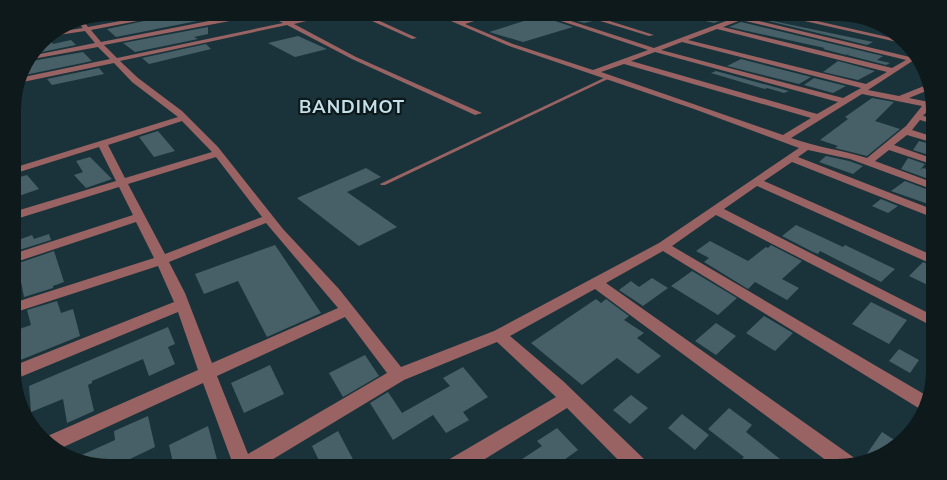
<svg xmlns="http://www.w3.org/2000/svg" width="947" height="480" font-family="'Nunito Sans',sans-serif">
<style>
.building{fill:#476068}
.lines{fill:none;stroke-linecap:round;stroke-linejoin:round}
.lane{fill:#996363;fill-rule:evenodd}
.street{fill:#996363;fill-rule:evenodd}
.labels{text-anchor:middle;stroke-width:4.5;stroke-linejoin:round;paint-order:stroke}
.far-district-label{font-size:18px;font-weight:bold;letter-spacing:1px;fill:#c4e1ea;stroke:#0e191c}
</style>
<rect width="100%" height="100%" fill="#1a333a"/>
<!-- building -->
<path class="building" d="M186,12h21v7l-91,18 -9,-8z
M569,12l1,2 23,7 -9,2 -33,-10z
M693,12h17l18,6 -14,5 -22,-5z
M540,16l33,11 -50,15 -34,-10z
M752,17h2l119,25 -6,3z
M741,22l142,34 -6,4 13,3 -4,2 -39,-10 3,-2 -4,2 -23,-6 2,-1 -96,-21z
M208,27v7l-14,3 4,2 -63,13 -12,-9z
M298,36l29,13 -32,8 -27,-14z
M49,39l4,5 18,-4 5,5 -44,9 10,-14z
M206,44l5,5 -62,15 -7,-6z
M83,52l9,9 -72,15 6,-14z
M741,59l70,18 -12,7 -72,-18z
M838,61l37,10 -17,9 -35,-8z
M99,68l5,6 -52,11 -5,-6z
M716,71l73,20 -5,2 -17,-5 -2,1 -54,-16z
M814,78l32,8 -13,7 -29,-8z
M872,98l22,4 -19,19 25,8 -33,27 -32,-8 3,-2 -18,-6 28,-21 -3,-2z
M158,131l17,20 -21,6 -15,-20z
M919,141l15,4 -2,11 -19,-6z
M826,156l23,5 14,5 -10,8 -34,-12z
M90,157l22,22 -26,9 -12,-13 9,-3 -7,-11z
M908,158l17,6 -5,6 3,-2 11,3v10l-33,-12z
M366,168l15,9 -34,15 50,35 -38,19 -62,-48z
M27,175l12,14 -26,9v-19z
M905,181l29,11v14l-43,-15z
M881,199l17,7 -10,7 -16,-7z
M796,225l47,22 2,-2 50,24 -14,13 -61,-31 -2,3 -5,-2 -31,-16z
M49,234l2,6 -38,12v-10l19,-7 2,4z
M710,241l38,20 18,-14 2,1 3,-3 31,16 -20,18 17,9 -12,12 -32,-18 -7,7 -44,-27 5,-4 -13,-7z
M275,245l46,68 -54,24 -29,-56 -34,13 -9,-20z
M54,251l10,31 -11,4v2l-29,9 -3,-15 -8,3v-20z
M923,262l11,5v21l-25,-12z
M692,271l45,27 -19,17 -47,-29z
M652,278l16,10 -25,18 -24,-16 12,-9 8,6z
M596,299l5,4 5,-4 23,17 -5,4 20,13 -7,5 24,18 -23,18 -21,-16 -35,27 -51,-42z
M57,301l4,12 12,-4 7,27 -67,27v-32l18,-6 -4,-15z
M871,302l36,18 -18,24 -37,-20z
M764,316l29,17 -18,18 -29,-18z
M716,323l20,13 -20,19 -21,-14z
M168,327l7,17 -7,3 7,17 -26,12 -6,-17 -51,22v2l-4,2 6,26 -27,12 -4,-24 -32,13 -2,-26z
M899,349l20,11 -9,13 -21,-12z
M365,355l14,21 -36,21 -14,-24z
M270,365l14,29 -40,19 -13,-30z
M463,367l25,30 -25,15 6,8 -23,13 -13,-18 -40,25 -23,-37 18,-11 14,21 48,-27 -7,-8z
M631,395l17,13 -18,16 -17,-14z
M729,408l23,17 -6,7 44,35h-56l10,-10 -36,-28z
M682,414l27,21 -14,15 -27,-22z
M148,416l7,31 -44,21 -38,-9 42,-19 -1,-9z
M208,426l11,41h-45l-5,-22z
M557,428l21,22 -24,17h-44l32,-21 -5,-5z
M338,431l19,36h-35l-10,-21z
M882,432l17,11 -8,8 -29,10z"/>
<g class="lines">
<!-- lane -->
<path class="lane" d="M606,77l4,1 -225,107h-4l-1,-1z"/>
<!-- street -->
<path class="street" d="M169,12h15l-93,18 10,12 154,-30h17l17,9 42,-9h12l-49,12 62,33 126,56 -7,2 -123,-56 -65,-34 -167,36 18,17 44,33 36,36 65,82 56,60 62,78 93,-36 165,-88 140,-95 -105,-39 -185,-63 -79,-34c11,0 19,9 30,9 10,1 28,-9 42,-9l-37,12 48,20 80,26 55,-20 -114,-38h9l111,36 80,-30 -22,-6c9,0 20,5 28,4 6,0 12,-4 19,-4l-13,6 168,40v2l-46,30 31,6 30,-12 2,5 -22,9 25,5v5h-4l-7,8 11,2v6l-14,-4 -8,10 22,7v6l-27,-8 -13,10 40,14v6l-45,-15 -14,11 59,22v7l-84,-31 -42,-9 -10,7 136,53v8l-142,-56 -28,19 170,75v9l-177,-79 -33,23 210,107v11l-218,-112 -44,31 257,151 -4,15 -262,-161 -57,32 250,176 1,4 -13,4h-9l-240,-178 -85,47 53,45 82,79 3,7h-23l-58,-59 -95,59h-27l3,-7 108,-63 -59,-55 -93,38 -144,87h-26l-31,-84 -146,67 -14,-12 155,-68 -20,-58 -165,68v-14l161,-64 -16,-36 -145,47v-10l141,-45 -18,-36 -123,41v-9l120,-39 -14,-28 -106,33v-8l103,-31 -17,-34 -86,27v-6l165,-51 -46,-35 -18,-19 -96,20 1,-5 91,-19 -12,-12 -71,13 3,-4 65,-13 -10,-12 -40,6 12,-5 26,-4 -4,-4 5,-2 4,5zM266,14l17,9 -166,35 -13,-13zM741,20l165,40 -14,8 -169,-41zM717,29l170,43 -21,12 -178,-44zM682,42l179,46 -18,10 -182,-48zM655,52l183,50 -21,12 -186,-53zM624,64l187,54 -28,17 -182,-63zM862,94l60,12 -16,20 -39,32c-25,-8 -51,-11 -76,-20zM182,121l30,31 -87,26 -17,-33zM216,157l46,60 -97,37 -37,-70zM266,223l72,85 -126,55 -27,-70 -16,-31zM345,317l42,56 -139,81 -31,-78z
M352,12h8l57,26 -5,1z
M571,12h10l73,23 -5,1z
M653,12l21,2 17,-2 -17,6z
M765,12h12l124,28 5,4z
M825,12h12l44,10 3,3z"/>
</g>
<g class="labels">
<!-- far-district labels -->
<g class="far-district-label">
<text x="352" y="113">BANDIMOT</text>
</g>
</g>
<!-- crop -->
<path d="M0 0H947V480H0ZM109 21H838A88 88 0 0 1 926 109V371A88 88 0 0 1 838 459H109A88 88 0 0 1 21 371V109A88 88 0 0 1 109 21Z" fill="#0e191c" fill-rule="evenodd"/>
</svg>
